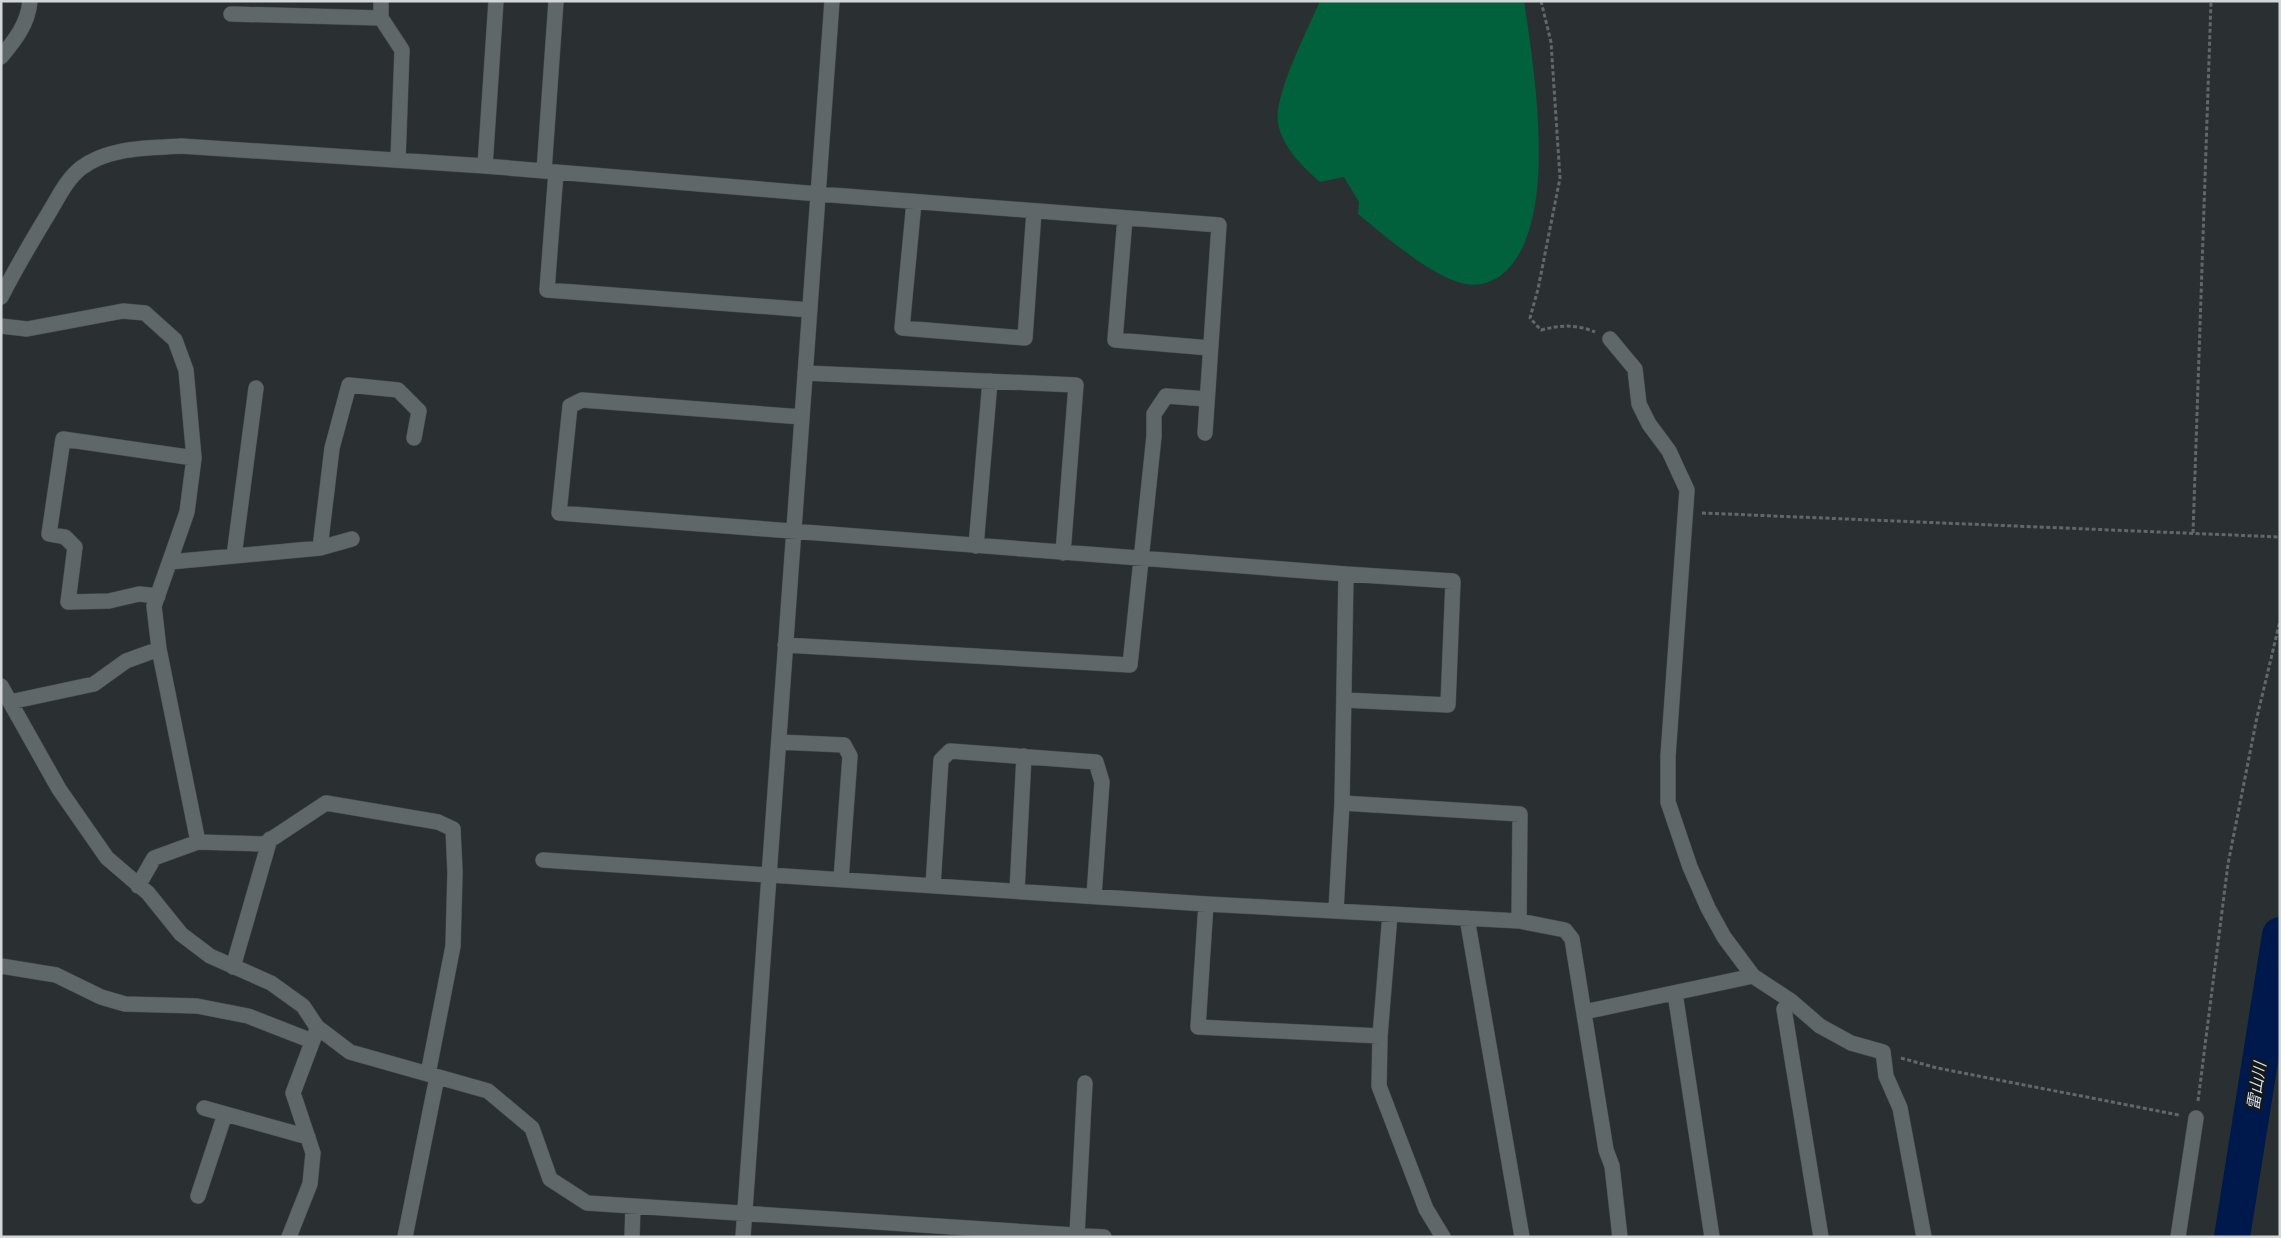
<svg xmlns="http://www.w3.org/2000/svg" width="2281" height="1238" font-family="Commissioner,'Noto Sans JP',sans-serif">
<style>
.green{fill:#00613c}
.lines{fill:none;stroke-linecap:round;stroke-linejoin:round}
.river{stroke:#00194c;stroke-width:36}
.minor-casing{stroke:#484d4e;stroke-width:16}
.path{stroke:#626769;stroke-width:3;stroke-dasharray:4 2.5;stroke-linecap:butt}
.minor{stroke:#5f6768;stroke-width:15}
.labels{text-anchor:middle;stroke-width:5;stroke-linejoin:round;paint-order:stroke}
.water-label{font-size:16px;font-style:italic;fill:#d4deef;stroke:#151818}
</style>
<rect width="100%" height="100%" fill="#2a3032"/>
<!-- green -->
<path class="green" d="M1524,1c10,67 35,217 -17,269 -11,11 -26,17 -42,14 -33,-7 -80,-48 -107,-70l1,-12 -15,-25 -24,5c-17,-15 -38,-35 -42,-59 -5,-26 30,-94 42,-122z"/>
<g class="lines">
<!-- river -->
<path class="river" d="M2232,1237l48,-302"/>
<!-- minor casing -->
<g class="minor-casing">
<path id="minor" d="M381,1v17l21,32 -4,110
M231,14l150,4
M1,57c14,-17 27,-33 29,-56
M485,166l11,-165
M544,171l12,-170
M556,172l-9,118 263,20
M914,202l-12,126 123,10 9,-127
M1125,218l-10,122 95,8
M1,297c15,-29 32,-58 49,-86 9,-15 17,-32 31,-43 27,-21 68,-20 100,-22l304,20 334,28 400,31 -14,208
M1,326l26,3 96,-18 22,2 30,27 11,30 8,88 -7,54 -33,94 5,43 39,193
M1610,339l25,30 4,35 10,20 20,27 18,39 -19,266v46l22,65 18,41 16,29 29,39 38,25 29,25 31,17 32,9 3,24 14,32 24,129
M805,373l271,12 -13,168
M802,417l-220,-17 -12,6 -11,107c262,19 524,43 787,61
M976,546l14,-165
M320,548l12,-100 17,-63 49,5 21,21 -5,27
M234,556l22,-168
M170,562l150,-14 32,-9
M158,596l-19,-2 -30,7 -41,1 7,-55 -10,-10 -16,-3 14,-95 131,19
M785,645l345,20 24,-229v-22l12,-18 41,3
M1,686l58,103 48,69 41,35 33,41 29,22 61,27 32,23 14,21 33,25 138,39 44,37 18,51 37,24 517,34
M10,702l84,-18 32,-23 33,-12
M779,742l65,3 6,11 -9,124
M1342,803l4,-229 107,7 -5,124 -104,-5
M543,860l663,44 313,17 46,9 7,9 34,211 6,16 8,71
M138,886l16,-28 44,-16 66,2 62,-41 112,19 15,7 2,43 -2,74 -25,128
M933,886l8,-126 9,-9 146,11 6,20 -8,114
M1017,891l7,-135
M1206,904l-8,123 182,9 -1,50 47,123 17,28
M1336,910l6,-107 178,11 -1,107
M1467,918l55,319
M1,966l55,9 45,22 24,7 72,2 51,10 64,25
M233,967l37,-128
M1675,993l37,244
M1791,1001l-7,8 37,228
M1584,1012l169,-36
M1380,1036l10,-122
M204,1108l104,29
M198,1196l27,-82
M1077,1235l8,-152
M289,1237l21,-53 3,-31 -20,-60 23,-61
M405,1237l32,-160
M632,1237l1,-31
M743,1237l89,-1236
M2178,1237l18,-119"/>
</g>
<!-- path -->
<path class="path" d="M1541,1l10,41 9,136 -22,111 -8,29 11,12c19,-5 35,-6 54,2
M1702,513l578,24
M2193,533l18,-532
M1901,1058l36,10 242,47
M2198,1101l30,-237 29,-147 23,-96"/>
<!-- minor -->
<use href="#minor" class="minor"/>
</g>
<g class="labels">
<!-- water labels -->
<g class="water-label">
<text transform="translate(2256 1086) rotate(-81)" y="6">雷山川</text>
</g>
</g>
<!-- border -->
<rect width="2281" height="1238" fill="none" stroke="#d3d7d8" stroke-width="5"/>
</svg>
